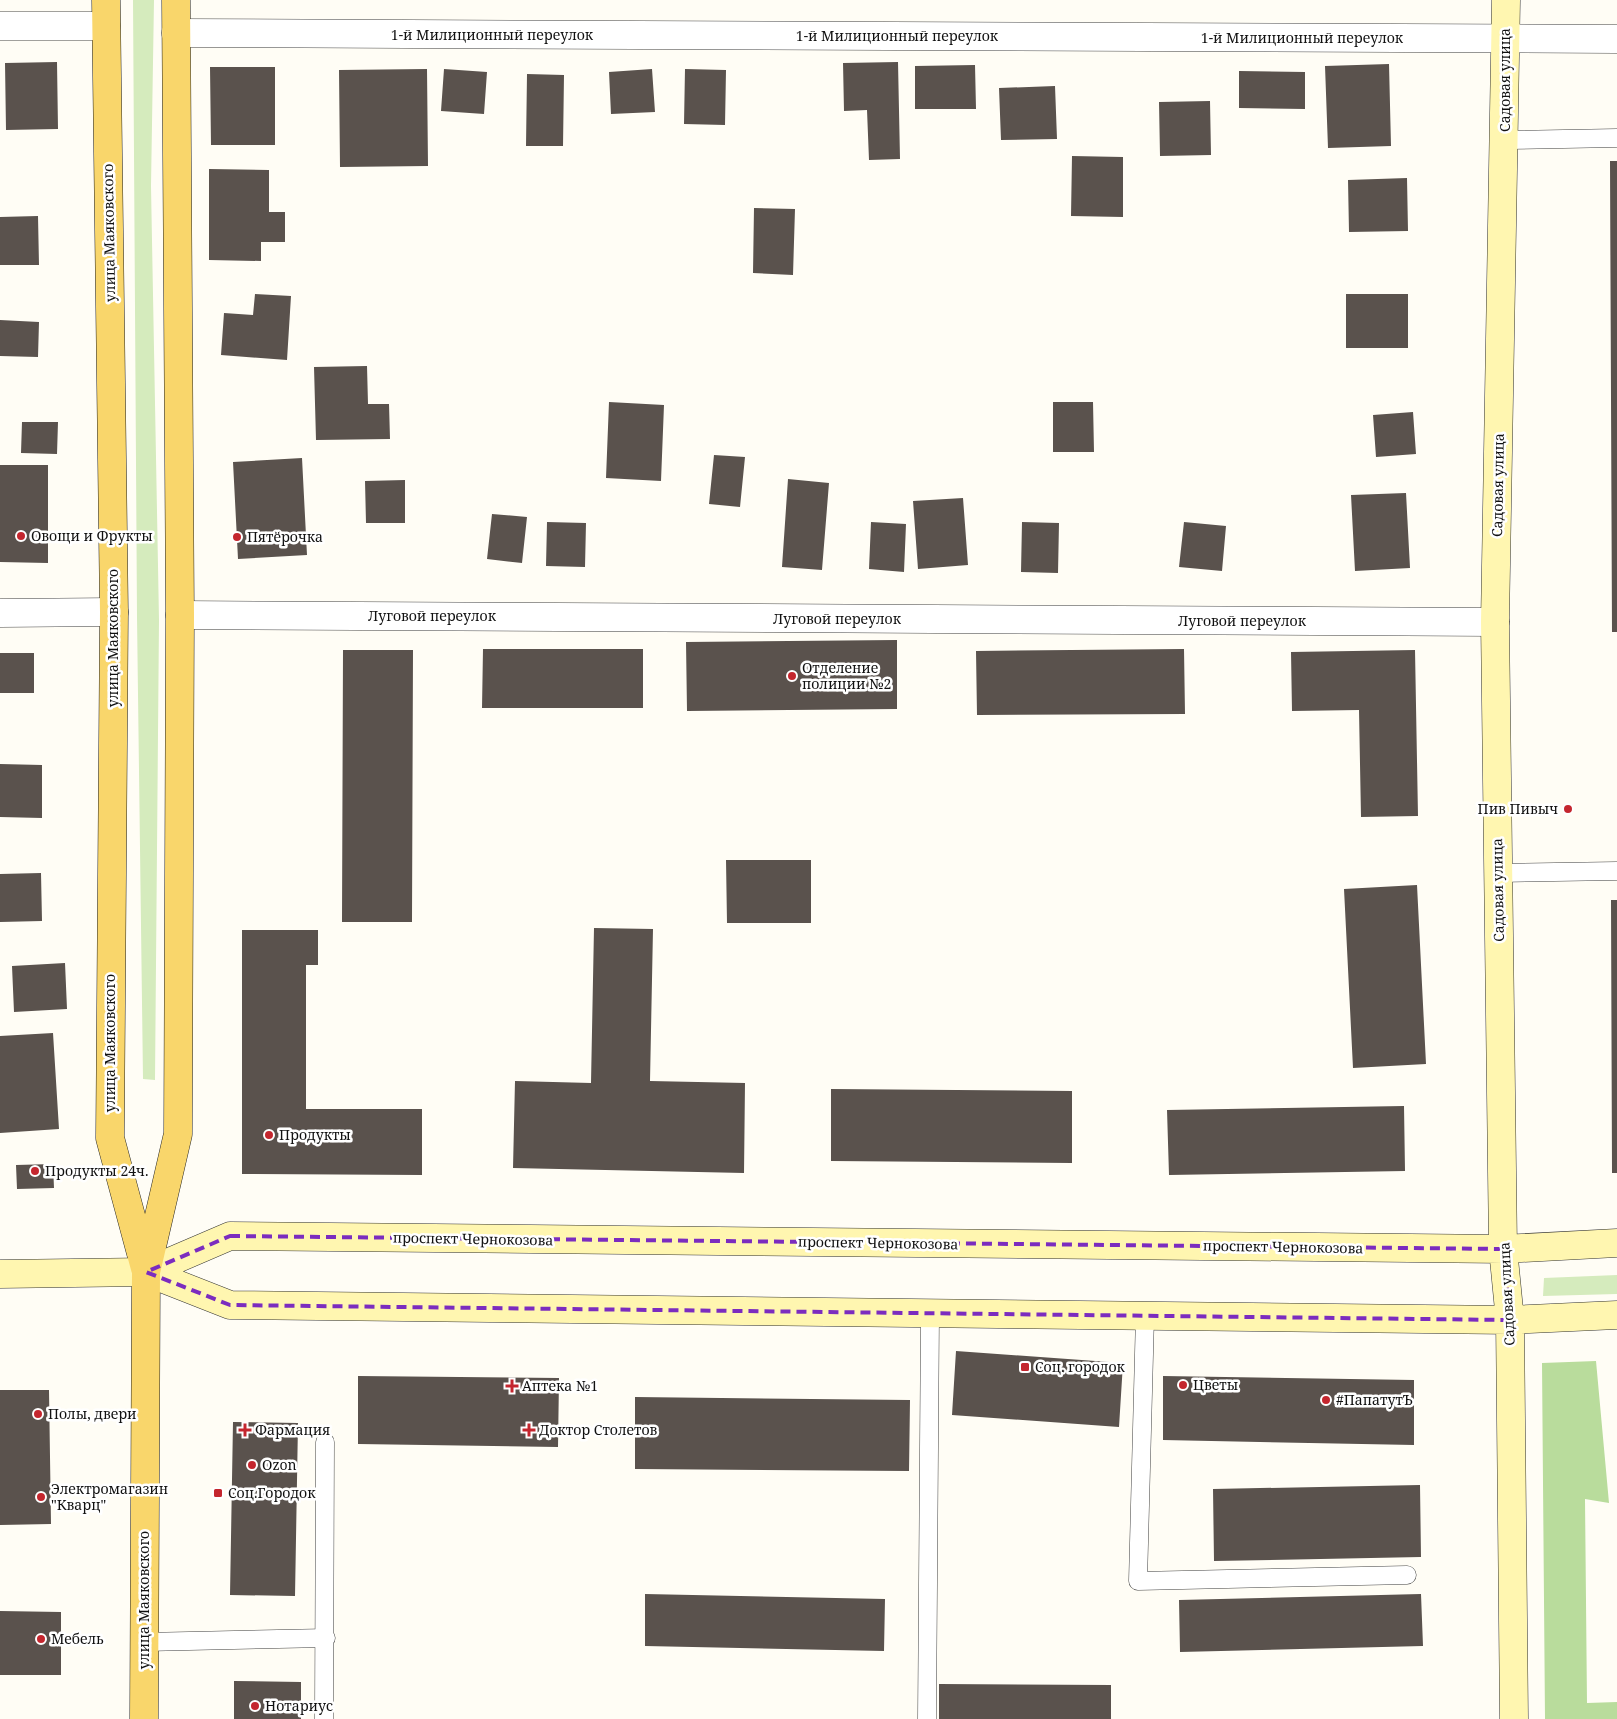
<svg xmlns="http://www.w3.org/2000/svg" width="1617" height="1719" font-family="'Noto Serif',serif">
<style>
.green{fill:#d5ebbd}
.forest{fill:#b9dc9c}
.building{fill:#5a524d}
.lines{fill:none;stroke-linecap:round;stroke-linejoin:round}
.lane-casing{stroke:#444;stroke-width:19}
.street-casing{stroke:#444;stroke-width:29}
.secondary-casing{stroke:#333;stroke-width:29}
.primary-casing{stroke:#222;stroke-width:29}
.lane{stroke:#fff;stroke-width:18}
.street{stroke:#fff;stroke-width:28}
.secondary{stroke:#fff6b0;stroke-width:28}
.primary{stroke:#f9d66b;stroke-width:28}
.marked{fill:none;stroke:#7b2cbf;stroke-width:4;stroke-dasharray:10 6;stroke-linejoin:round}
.poi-dot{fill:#c4262e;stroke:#fff;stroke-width:2}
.labels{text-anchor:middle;stroke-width:5;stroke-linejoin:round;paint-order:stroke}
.street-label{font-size:14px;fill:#111;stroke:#fff}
.poi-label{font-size:14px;fill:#111;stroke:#fff;text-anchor:start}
</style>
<rect width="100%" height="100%" fill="#fffdf5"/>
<!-- green -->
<path class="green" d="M133,0h21l-3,186 8,434 -4,460 -12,-1 -6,-462z
M1617,1275v19l-74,2 1,-18z"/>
<!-- forest -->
<path class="forest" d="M1596,1361l13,142 -24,-4 2,204 30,-1v17h-72l-3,-356z"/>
<!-- building -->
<path class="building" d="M57,62l1,67 -52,1 -1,-67z
M898,62l2,97 -31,1 -2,-50 -23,1 -1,-48z
M1389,64l2,82 -63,2 -3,-82z
M975,65l1,44h-61v-43z
M210,67h65v78h-64z
M427,69l1,97 -88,1 -1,-97z
M444,69l43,3 -3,42 -43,-3z
M652,69l3,43 -44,2 -2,-42z
M685,69l41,1 -1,55 -41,-1z
M1239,71l66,1v37l-66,-1z
M527,74l37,1 -1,71h-37z
M1055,86l2,53 -56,1 -2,-52z
M1210,101l1,54 -51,1 -1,-54z
M1072,156l51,1v60l-52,-1z
M1610,161h7v471h-5z
M209,169l60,1v42h16v30h-24v19l-52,-1z
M1407,178l1,53 -59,1 -1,-52z
M754,208l41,1 -2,66 -40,-2z
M38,216l1,49h-39v-48z
M255,294l36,2 -4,64 -66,-5 3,-42 29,2z
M1346,294h62v54h-62z
M0,320l39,2 -1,35 -38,-1z
M367,366l1,38h21l1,35 -74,1 -2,-73z
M609,402l55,3 -3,76 -55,-3z
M1053,402h40l1,50h-41z
M1413,412l3,42 -40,3 -3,-42z
M22,422h36l-1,32 -36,-1z
M714,455l31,2 -5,50 -31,-3z
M302,458l5,97 -69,4 -5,-97z
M0,465h48v98l-48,-1z
M788,479l41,4 -7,87 -40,-3z
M405,480v43h-39l-1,-42z
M1406,493l4,75 -55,3 -4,-76z
M963,498l5,67 -50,4 -5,-68z
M492,514l35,3 -5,46 -35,-4z
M547,522l39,1 -1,44 -39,-1z
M871,522l35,2 -2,48 -35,-3z
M1022,522l37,1 -1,50 -37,-1z
M1184,522l42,4 -4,45 -43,-4z
M897,640v69l-210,2 -1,-69z
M483,649h160v59h-161z
M1184,649l1,65 -208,1 -1,-64z
M343,650h70l-1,272h-70z
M1415,650l3,166 -57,1 -2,-107 -67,1 -1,-59z
M0,653h34v40h-34z
M0,764l42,1v53l-42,-1z
M726,860h85v63h-84z
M41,873l1,48 -42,1v-48z
M1417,885l9,179 -73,4 -9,-179z
M1611,900h6v273h-5z
M594,928l59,1 -3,152 95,2 -1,90 -231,-5 2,-87 76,2z
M242,930h76v35h-12v144h116v66l-180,-1z
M65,963l2,46 -53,3 -2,-46z
M53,1033l6,96 -59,4v-97z
M831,1089l241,2v72l-241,-2z
M1404,1106l1,65 -236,4 -2,-65z
M53,1164l1,24 -37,1 -1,-24z
M956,1351l167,12 -4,64 -167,-12z
M358,1376l201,2 -1,69 -200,-3z
M1163,1376l251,4v65l-251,-5z
M0,1390h49l2,134 -51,1z
M635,1397l275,3 -1,71 -274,-2z
M233,1422l65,1 -3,173 -65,-1z
M1420,1485l1,72 -207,4 -1,-72z
M645,1594l240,5 -1,52 -239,-5z
M1421,1594l2,52 -243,6 -1,-52z
M0,1611l61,1v63h-61z
M234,1681l67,1v37h-67z
M939,1684l172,1v34h-172z"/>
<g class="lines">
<!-- lane casing -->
<g class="lane-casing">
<path id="lane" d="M1505,140l112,-2
M1498,873l119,-2
M1145,1316l-7,265 269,-6
M144,1642l182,-4
M324,1719l1,-277
M927,1719l3,-406"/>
</g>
<!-- street casing -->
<g class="street-casing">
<path id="street" d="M0,26h106
M176,33l1441,6
M0,613l114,-1
M180,615l1315,7"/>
</g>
<!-- secondary casing -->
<g class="secondary-casing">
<path id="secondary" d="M1506,0l-11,622 8,627 7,71 4,399
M146,1272l84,-36 1273,13 114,-6
M0,1274l146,-2 84,33 1280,15 107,-5"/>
</g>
<!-- primary casing -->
<g class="primary-casing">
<path id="primary" d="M106,0l8,612 -4,526 35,130
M144,1719l2,-447 32,-138 2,-519 -4,-615"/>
</g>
<!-- lane -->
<use href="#lane" class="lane"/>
<!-- street -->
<use href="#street" class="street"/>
<!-- secondary -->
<use href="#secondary" class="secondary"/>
<!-- primary -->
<use href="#primary" class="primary"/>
</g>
<!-- marked area -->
<path class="marked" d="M230,1236l1273,13 7,71 -1280,-15 -84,-33z"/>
<!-- markers -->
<g class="poi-dot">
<circle cx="21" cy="536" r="5"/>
<circle cx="237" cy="537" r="5"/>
<circle cx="792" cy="676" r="5"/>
<circle cx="1568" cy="809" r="5"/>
<circle cx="269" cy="1135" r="5"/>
<circle cx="35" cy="1171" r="5"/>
<rect x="1020" y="1362" width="10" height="10" rx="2.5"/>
<circle cx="1183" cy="1385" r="5"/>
<path d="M509.5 1378.5h5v5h5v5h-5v5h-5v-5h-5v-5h5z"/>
<circle cx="1326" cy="1400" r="5"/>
<circle cx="38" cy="1414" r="5"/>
<path d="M242.5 1422.5h5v5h5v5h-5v5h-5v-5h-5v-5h5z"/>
<path d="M526.5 1422.5h5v5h5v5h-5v5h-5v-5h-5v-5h5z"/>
<circle cx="252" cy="1465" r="5"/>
<rect x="213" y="1488" width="10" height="10" rx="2.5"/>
<circle cx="41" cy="1497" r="5"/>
<circle cx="41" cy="1639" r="5"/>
<circle cx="255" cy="1706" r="5"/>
</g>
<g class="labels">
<!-- street labels -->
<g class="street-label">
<text x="492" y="40">1-й Милиционный переулок</text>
<text x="897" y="41">1-й Милиционный переулок</text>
<text x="1302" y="43">1-й Милиционный переулок</text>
<text transform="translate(1505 80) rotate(-90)" y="5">Садовая улица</text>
<text transform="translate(109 233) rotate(-91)" y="5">улица Маяковского</text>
<text transform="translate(1498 485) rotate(-89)" y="5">Садовая улица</text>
<text x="432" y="621">Луговой переулок</text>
<text x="837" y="624">Луговой переулок</text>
<text x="1242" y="626">Луговой переулок</text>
<text transform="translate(113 638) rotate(-90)" y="5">улица Маяковского</text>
<text transform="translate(1498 890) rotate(-91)" y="5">Садовая улица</text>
<text transform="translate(110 1043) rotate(-90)" y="5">улица Маяковского</text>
<text transform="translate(473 1239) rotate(1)" y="5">проспект Чернокозова</text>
<text transform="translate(878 1243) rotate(1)" y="5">проспект Чернокозова</text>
<text transform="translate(1283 1247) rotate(1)" y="5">проспект Чернокозова</text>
<text transform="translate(1507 1294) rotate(-93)" y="5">Садовая улица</text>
<text transform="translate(144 1600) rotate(-90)" y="5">улица Маяковского</text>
</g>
<!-- poi labels -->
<g class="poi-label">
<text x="31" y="541">Овощи и Фрукты</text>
<text x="247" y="542">Пятёрочка</text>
<text x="802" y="673">Отделение<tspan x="802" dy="16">полиции №2</tspan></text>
<text x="1558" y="814" text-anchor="end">Пив Пивыч</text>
<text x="279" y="1140">Продукты</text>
<text x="45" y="1176">Продукты 24ч.</text>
<text x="1035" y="1372">Соц. городок</text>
<text x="1193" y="1390">Цветы</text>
<text x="522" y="1391">Аптека №1</text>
<text x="1336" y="1405">#ПапатутЪ</text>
<text x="48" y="1419">Полы, двери</text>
<text x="255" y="1435">Фармация</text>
<text x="539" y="1435">Доктор Столетов</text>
<text x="262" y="1470">Ozon</text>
<text x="51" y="1494">Электромагазин<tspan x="51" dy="16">"Кварц"</tspan></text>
<text x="228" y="1498">Соц.Городок</text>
<text x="51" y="1644">Мебель</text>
<text x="265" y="1711">Нотариус</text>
</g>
</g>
</svg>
